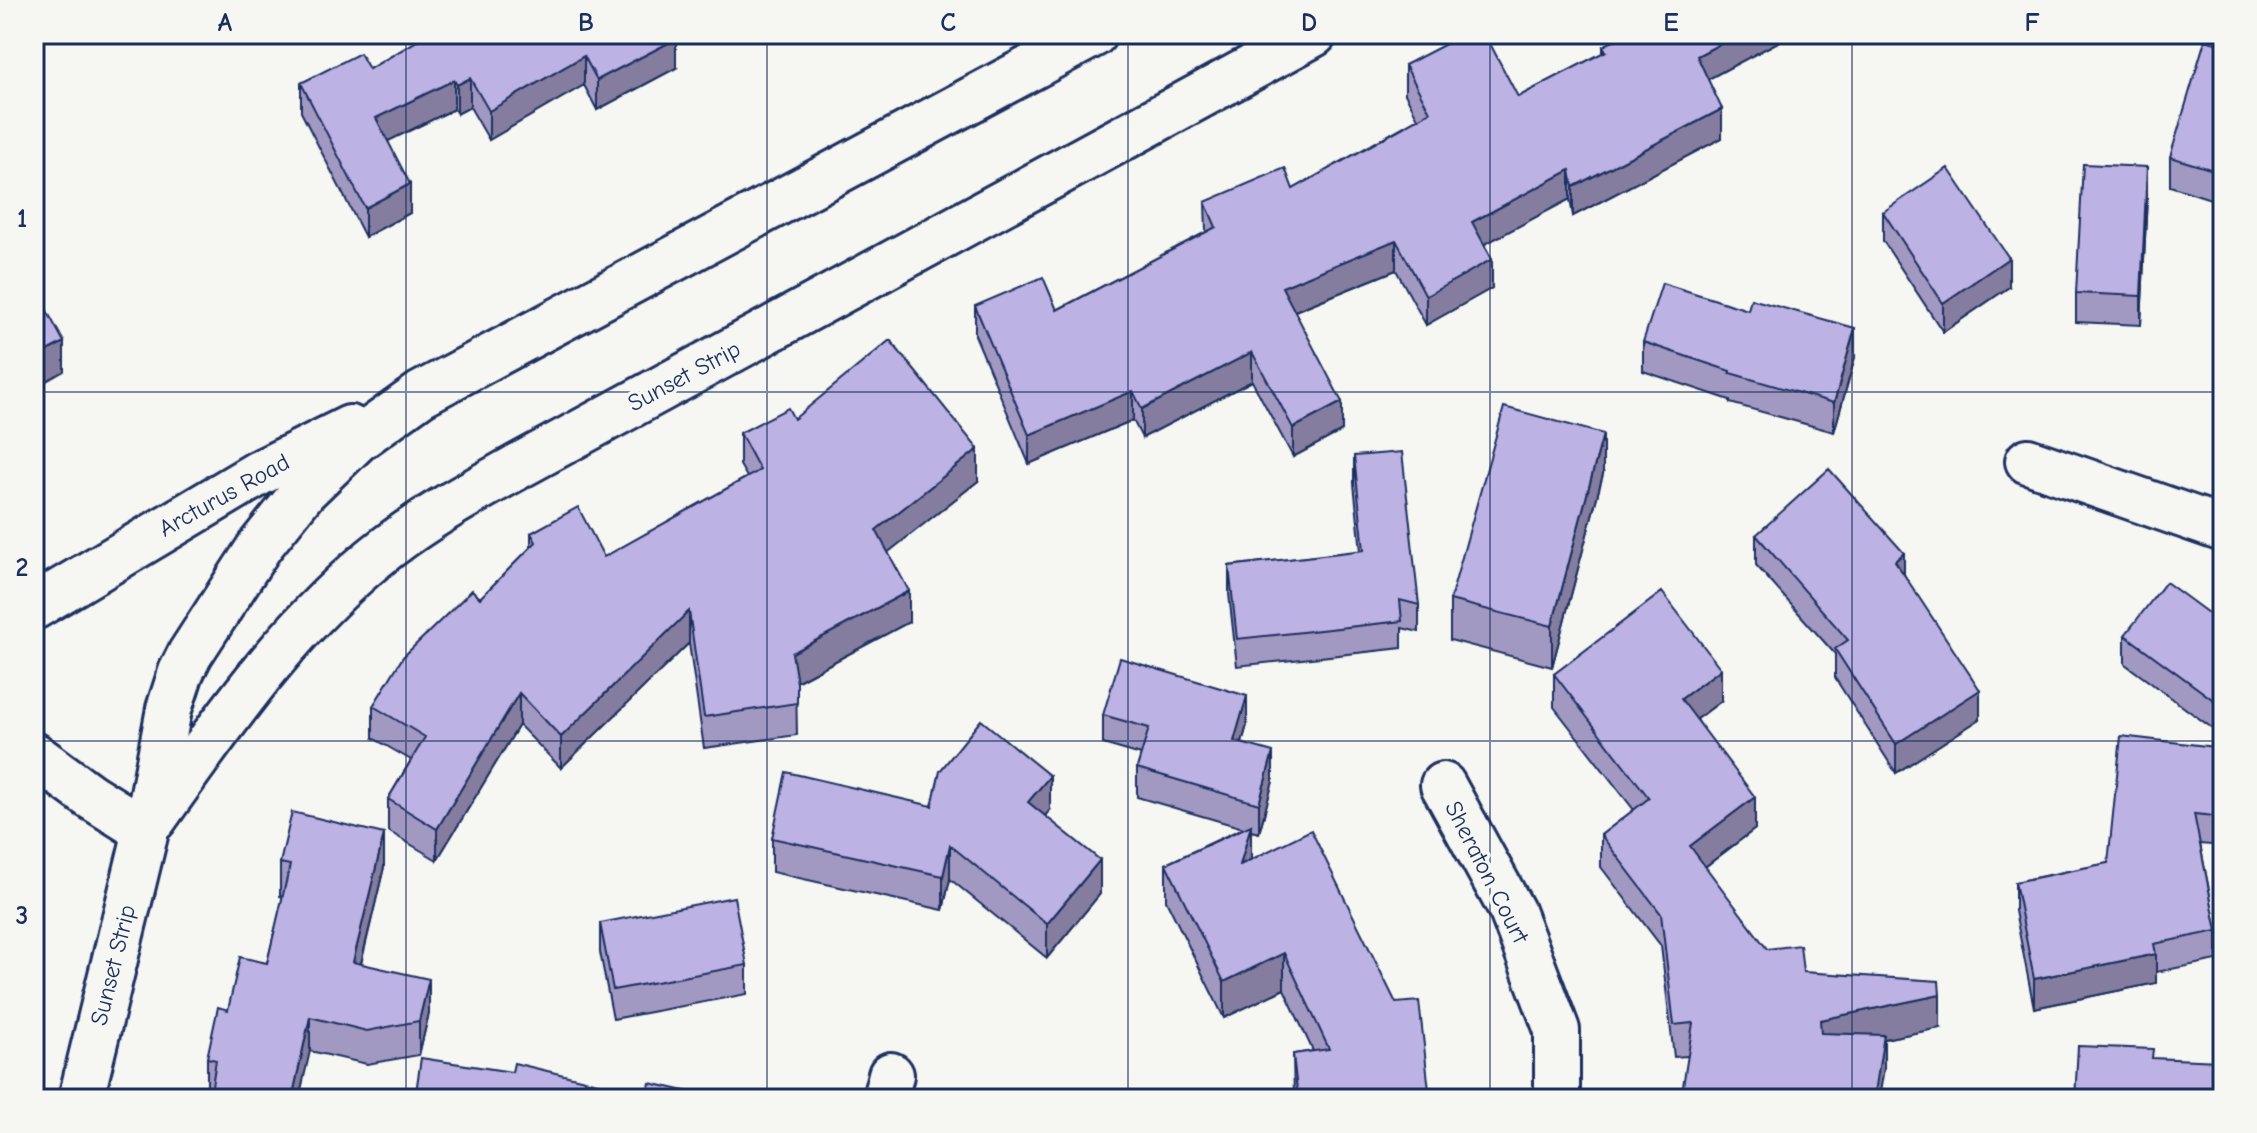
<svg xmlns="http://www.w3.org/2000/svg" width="2257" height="1133" font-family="'Comic Neue',sans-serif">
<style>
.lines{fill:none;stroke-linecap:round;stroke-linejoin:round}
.minor-casing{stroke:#1b2f5e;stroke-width:50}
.tertiary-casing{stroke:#1b2f5e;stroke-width:50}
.minor{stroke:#f6f6f2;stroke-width:44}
.tertiary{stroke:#f6f6f2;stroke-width:44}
.wall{fill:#a299c3;stroke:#1b2f5e;stroke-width:2}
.shaded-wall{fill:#847d9f;stroke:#1b2f5e;stroke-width:2}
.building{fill:#bcb2e3;stroke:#1b2f5e;stroke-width:2}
.grid{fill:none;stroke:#1b2f5e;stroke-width:2;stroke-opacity:0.55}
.labels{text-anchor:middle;stroke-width:7;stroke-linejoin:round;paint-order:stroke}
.street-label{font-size:24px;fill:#1b2f5e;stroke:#f6f6f2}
.neatline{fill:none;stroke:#1b2f5e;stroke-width:3}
.grid-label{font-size:26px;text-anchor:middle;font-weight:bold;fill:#1b2f5e}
</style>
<rect width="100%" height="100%" fill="#f6f6f2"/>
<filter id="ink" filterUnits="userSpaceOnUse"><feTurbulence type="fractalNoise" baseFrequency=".0125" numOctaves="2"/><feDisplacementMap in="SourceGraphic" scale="16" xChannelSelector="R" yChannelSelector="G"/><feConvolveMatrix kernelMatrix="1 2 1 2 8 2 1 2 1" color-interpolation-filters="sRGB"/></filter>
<g filter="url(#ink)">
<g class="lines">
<!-- minor casing -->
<g class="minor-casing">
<path id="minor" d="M2028,461l195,68
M1443,785l69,126 45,119v69
M885,1099l6,-24"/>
</g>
<!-- tertiary casing -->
<g class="tertiary-casing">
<path id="tertiary" d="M34,607l225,-134 91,-45
M34,755l56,41 56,35
M154,819c70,-98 138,-198 234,-272 40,-31 85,-55 129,-80l797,-433
M81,1099l65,-268 23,-122 12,-37 9,-18 70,-108 44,-55 53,-51 64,-46 673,-360"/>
</g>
<!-- minor -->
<use href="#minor" class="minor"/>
<!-- tertiary -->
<use href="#tertiary" class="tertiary"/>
</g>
<!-- wall -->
<path class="wall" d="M429,34l247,34 -79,42 -13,-25 -95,55 -19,-33 -13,7 -3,-5 -66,32 22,72 -45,24 -64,-125v-29l68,-14z
M1782,36v4l-74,39 14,59 -149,78 -3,-17 -86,45 8,44 -66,37 -30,-55 -101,41 47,120 -49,26 -41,-76 -110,57 -9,-18 -104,44 -54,-129v-29l82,4 149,-78 -1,-30 88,-13 125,-71 -13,-24v-29l113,32 85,-44v-7z
M2223,45v148l-3,9 -50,-16v-29z
M2147,196l-6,129 -65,-3v-29z
M1883,212l126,75 -66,45 -60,-91z
M1643,342l212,15 -21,75 -104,-29v-3l-87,-29z
M794,419l184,62 -90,71 21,70 -113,60 1,53 -93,13 -15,-105 -128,125 -42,-43 -82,135 -49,-29v-32l23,-39 -38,-22v-32l158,-159v-14l73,24 143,-80 -7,-12v-32z
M1354,456l65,149v27l-17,-4v20l-165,18 -8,-72v-28l132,-15 -7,-67z
M1603,474l-51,193 -102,-27v-40z
M1756,535l148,39 76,145 -84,54 -61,-95v-24l-79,-89z
M2223,624v112l-98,-72v-29z
M1554,674l167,27 -24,18 58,110 -50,38 62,82 36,23 137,56 -56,11v29l-196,-12 -14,1 -13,-111 -60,-79v-32l33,-25 -80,-103z
M1103,715l144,10 -5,18 31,38 -14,52 -8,-2v28l179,240h-136l-1,-45 20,-3 -29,-62 -60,29 -58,-118v-36l77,-36 -106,-31v-29l4,-13 -38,-11z
M2223,748v98l-23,-2 17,87v29l-61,12v11l-122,25 -19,-97v-29l93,-19z
M932,806l118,4 -5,5 55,79 -53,64 -97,-79 -7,31 -171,-38v-34z
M280,863l104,4 -23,97 68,49 -10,42 -52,9 -57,-13 -99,41h-4v-34l21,-48 39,-47 16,-66 -3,-1z
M600,923l147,42v29l-134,25 -13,-67z"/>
<!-- shaded-wall -->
<path class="shaded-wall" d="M1739,34h48l-5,2v4l-85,45v-29z
M676,39v29l-79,42v-30z
M584,56v29l-95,55v-29z
M470,78v29l-13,7v-29z
M454,80v29l-78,38v-29z
M1722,109v29l-149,78v-29z
M2223,163v30l-3,9v-30z
M2147,167v29l-6,129v-29z
M1570,170v29l-98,52v-29z
M410,184v29l-45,24v-29z
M1396,240v30l-114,46v-29z
M2009,258v29l-66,45v-29z
M1492,259v29l-66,37v-29z
M1855,328v29l-21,75v-29z
M64,342v29l-30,17v-30z
M1252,352v29l-110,57v-29z
M1133,391v29l-104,44v-29z
M1342,402v29l-49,26v-29z
M1603,434v40l-51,193v-41z
M978,449v32l-102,81v-32z
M1904,553v29l-9,-21z
M909,591v31l-117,62v-31z
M689,611v32l-128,125v-31z
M1721,669v32l-40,30v-32z
M1980,690v29l-84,54v-29z
M519,693v32l-82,135v-31z
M1247,696v29l-13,45v-29z
M1273,752v29l-14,52v-29z
M1050,776v34l-22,26v-34z
M1755,797v32l-65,49v-32z
M1251,825v35l-11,5z
M384,834v33l-31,129v-34z
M950,845v34l-7,31v-34z
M1100,860v34l-53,64v-34z
M1284,953v36l-60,29v-36z
M2156,954v29l-122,25v-29z
M429,979v34l-10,42v-34z
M1940,995v33l-56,11v29l-5,31h-5l-54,-46v-33z
M310,1017v34l-11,48h-7z"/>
<!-- building -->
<path class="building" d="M429,34h244l3,5 -79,41 -13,-24 -95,55 -19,-33 -13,7 -3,-5 -78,38 34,66 -45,24 -64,-125 59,-30 9,16z
M1465,34h20l33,63 88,-46 -3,-5 24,-12h112l-42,22 25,53 -149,78 -3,-17 -98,52 20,37 -66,37 -30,-56 -114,47 60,115 -49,26 -41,-76 -110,57 -9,-18 -104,44 -54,-129 68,-29 14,33 159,-83 -11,-25 80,-34 8,21 137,-77 -25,-47z
M2205,40l18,5v118l-3,9 -50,-15z
M2083,164l64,3 -6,129 -65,-3z
M1948,168l61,90 -66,45 -60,-91z
M1662,283l86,27 3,-11 104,29 -21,75 -104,-30v-2l-87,-29z
M34,287l30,55 -30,16z
M890,340l88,109 -102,81 33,61 -117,62 5,30v20l-93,14 -15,-106 -128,126 -42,-44 -82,136 -49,-30 37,-62 -52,-31 30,-49 69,-67 8,8 56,-56 -5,-9 47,-26 26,50 156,-87 -20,-37 48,-25 6,11z
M1504,407l99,27 -51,192 -102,-26z
M1402,452l17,153 -19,-5 2,21 -165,18 -8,-73 135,-16 -10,-94z
M1829,469l75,84 -9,8 85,129 -84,54 -61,-95 13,-9 -92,-105z
M2166,582l57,42v4l-3,4 3,2v73l-98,-72z
M1662,592l59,77 -40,30 74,98 -65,49 77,103 33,-4 3,27 136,9 1,14 -120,25 1,13 63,2 -10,64h-193l12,-76 -19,2 -13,-111 -60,-79 48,-37 -95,-124z
M1120,658l127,38 -13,45 39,11 -14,52 -122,-36 12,-40 -46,-13z
M981,720l69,56 -22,26 72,58 -53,64 -97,-79 -7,31 -171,-38 14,-66 146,34 8,-35z
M2121,736l102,12v69l-29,-3 23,117 -63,13 2,10 -122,25 -19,-97 93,-19z
M292,812l92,22 -31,128 76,17 -10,42 -52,10 -57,-14 -18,82h-82l6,-39 -9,-2 11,-51 10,3 12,-53 27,6 23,-98 -10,-2z
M1251,825l-11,40 71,-35 85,173 23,-2 11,98h-132l-5,-45 36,-5 -45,-96 -60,29 -58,-118z
M734,897l13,68 -134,25 -13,-67z
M2078,1046l75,3 -1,9 67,3 -2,38h-142z
M421,1058l91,14 2,-9 133,32 3,-12 69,16h-304z"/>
</g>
<!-- grid -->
<path class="grid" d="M406,34v1065M767,34v1065M1128,34v1065M1490,34v1065M1852,34v1065M34,392h2189M34,741h2189"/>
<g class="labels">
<!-- street labels -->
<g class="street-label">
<text transform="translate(684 376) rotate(-28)" y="8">Sunset Strip</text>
<text transform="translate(224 495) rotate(-29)" y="8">Arcturus Road</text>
<text transform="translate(1487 872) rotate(63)" y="8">Sheraton Court</text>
<text transform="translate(113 965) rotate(-76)" y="8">Sunset Strip</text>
</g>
</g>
<!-- margin -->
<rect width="2257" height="1133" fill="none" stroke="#f6f6f2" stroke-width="88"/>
<rect x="44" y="44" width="2169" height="1045" class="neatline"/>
<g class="grid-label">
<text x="225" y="31">A</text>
<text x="586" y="31">B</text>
<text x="948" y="31">C</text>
<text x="1309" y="31">D</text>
<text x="1671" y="31">E</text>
<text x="2032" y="31">F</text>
<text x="22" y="227">1</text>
<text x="22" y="576">2</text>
<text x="22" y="924">3</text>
</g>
</svg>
